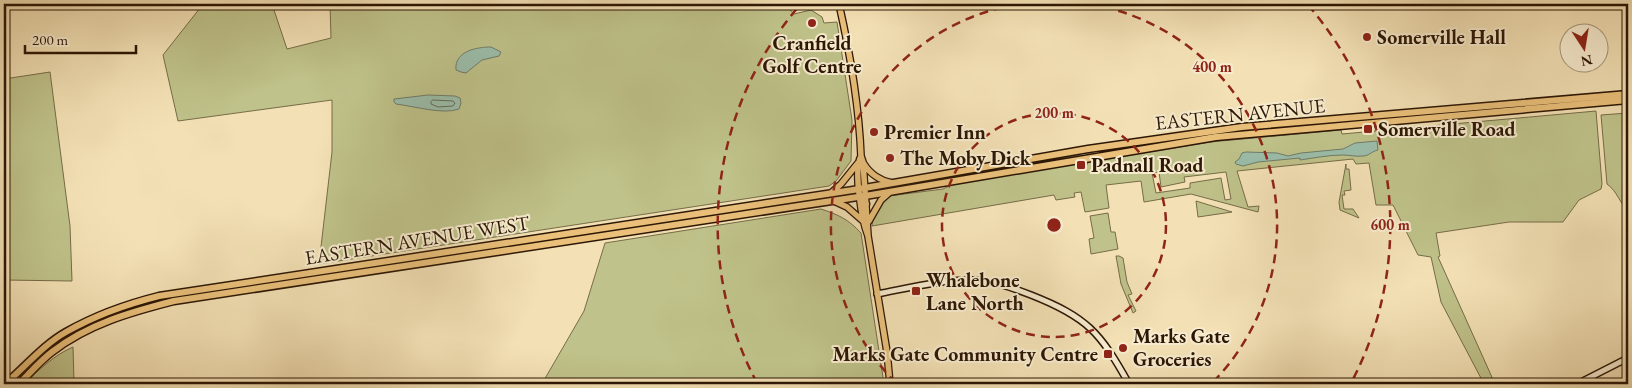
<svg xmlns="http://www.w3.org/2000/svg" width="1632" height="388" font-family="'EB Garamond',serif">
<style>
.green{fill:#bfc28a;stroke:#766c48;fill-rule:evenodd}
.water{fill:#9bbeab;stroke:#6f7b69}
.lines{fill:none;stroke-linecap:round;stroke-linejoin:round}
.shore{stroke:#646a58;stroke-width:1}
.secondary-casing{stroke:#2c1605;stroke-width:8}
.primary-casing{stroke:#2c1605;stroke-width:8}
.highway-casing{stroke:#2c1605;stroke-width:9}
.secondary{stroke:#f7eccf;stroke-width:5}
.primary{stroke:#eac07a;stroke-width:5.5}
.highway{stroke:#eac07a;stroke-width:6}
.ring{fill:none;stroke:#8f2418;stroke-width:2.5;stroke-dasharray:9 6}
.poi-dot{fill:#8f2418;stroke:#f7eccf;stroke-width:2}
.labels{text-anchor:middle;stroke-width:4;stroke-linejoin:round;paint-order:stroke}
.poi-label{font-size:20px;font-weight:bold;fill:#2c1605;stroke:#f7eccf;text-anchor:start}
.street-label{font-size:20px;fill:#2c1605;stroke:#f7eccf}
.centre{fill:#8f2418;stroke:#f7eccf;stroke-width:2.5}
.ring-label{font-size:15px;text-anchor:middle;font-weight:bold;fill:#8f2418;stroke:#f7eccf;stroke-width:4;stroke-linejoin:round;paint-order:stroke}
</style>
<rect width="100%" height="100%" fill="#f3e1b5"/>
<filter id="stains"><feTurbulence type="fractalNoise" baseFrequency=".004" numOctaves="4"/><feColorMatrix values="0 0 0 0 .2 0 0 0 0 .09 0 0 0 0 .02 0 0 0 .5 -.17"/></filter>
<radialGradient id="worn" r=".72"><stop offset=".6" stop-color="#630" stop-opacity="0"/><stop offset="1" stop-color="#630" stop-opacity=".3"/></radialGradient>
<!-- green -->
<path class="green" d="M200,4h72l15,45 44,-11 -1,-34h455l9,10 17,-4 11,7 2,6 13,-1 15,98 -1,41 -15,20 -7,5 -510,78 13,-112v-52l-154,21 -15,-66 37,-47z
M50,72l20,154 2,55 -68,-1v-201z
M1596,111l6,73 -1,5 -22,11 -16,22h-54l-73,11 4,23 -2,1 57,127h-11l-43,-82 -10,-45 -13,-2 -25,-50h-17l-7,-42 -13,1 -3,-5 -116,12 11,36 11,-1 -1,6 -67,-18 -47,8 -3,-21 -35,4 3,23 -24,4 -4,-20 -7,1 1,4 -19,3 -2,-5 -182,31c1,-13 7,-23 17,-30l54,-7 8,-4 117,-20 10,-1 1,2 8,-1v-3l123,-20 131,-12 1,4zM1159,172l2,15 24,-5 -1,-5 42,-5 5,27 -6,1 -4,-22 -31,5v5l-34,5 -4,-20z
M1628,113v97c-9,-7 -10,-18 -21,-26l-6,-69z
M1346,164v5h3l2,21 -7,1 1,4h-3l2,14h9l6,9 -19,-8 -1,-8z
M1196,201l36,11 -34,5z
M821,209c18,6 27,10 40,24l23,151h-319l-22,-2 41,-71 21,-68z
M1108,213l3,19h4l3,17 -27,5 -2,-15 5,-1 -4,-22z
M1116,256h3l4,2 4,24 5,12 -4,1 8,16 -3,2 -12,-29z
M73,347l1,37h-50c15,-14 30,-29 49,-37z"/>
<!-- water -->
<path class="water" d="M491,47l10,5 -2,4 -17,4 -16,13 -5,-1 -5,-2c-2,-19 21,-23 35,-23z
M428,95l27,1 5,2 1,5 -2,6c-15,6 -46,-3 -63,-5l-2,-2v-3z
M1377,141l1,9c-6,1 -9,6 -15,6 -7,1 -13,-1 -20,-1 -15,0 -29,3 -43,5v-2l-42,4 -15,4 -7,-2 -1,-2 4,-3 3,-6 4,-1 31,1 11,3 13,-3 42,-4 12,-6z"/>
<g class="lines">
<!-- shore -->
<path class="shore" d="M433,100l20,1 2,2 -2,3 -15,1 -7,-3v-2z"/>
<!-- secondary casing -->
<g class="secondary-casing">
<path id="secondary" d="M877,294c32,-6 66,-15 98,-14 19,1 38,8 56,15 56,22 69,37 98,89
M1577,384l51,-26"/>
</g>
<!-- primary casing -->
<g class="primary-casing">
<path id="primary" d="M839,4c11,49 20,101 22,152 -8,14 1,65 7,80
M861,156l2,6 5,74 19,116 3,32
M864,164c6,10 17,17 28,19
M831,193l10,-9 17,-21
M834,201l13,6 16,14
M869,221l12,-21 9,-8"/>
</g>
<!-- highway casing -->
<g class="highway-casing">
<path id="highway" d="M860,195l3,3 3,6
M5,384c20,-17 38,-39 61,-52 28,-16 61,-28 93,-36l694,-106 235,-41 154,-22 386,-33
M19,384c11,-11 21,-23 33,-32 36,-28 79,-40 122,-51l697,-106 345,-58 412,-37"/>
</g>
<!-- secondary -->
<use href="#secondary" class="secondary"/>
<!-- primary -->
<use href="#primary" class="primary"/>
<!-- highway -->
<use href="#highway" class="highway"/>
</g>
<!-- distance rings -->
<g class="ring">
<circle cx="1054" cy="225" r="112"/>
<path d="M896 383A224 224 0 0 1 1019 4M1089 4A224 224 0 0 1 1212 383"/>
<path d="M757 383A336 336 0 0 1 800 5M1308 5A336 336 0 0 1 1351 383"/>
</g>
<!-- markers -->
<g class="poi-dot">
<circle cx="812" cy="23" r="5"/>
<circle cx="1367" cy="37" r="5"/>
<rect x="1363" y="124" width="10" height="10" rx="2.5"/>
<circle cx="874" cy="132" r="5"/>
<circle cx="890" cy="158" r="5"/>
<rect x="1076" y="160" width="10" height="10" rx="2.5"/>
<rect x="911" y="286" width="10" height="10" rx="2.5"/>
<circle cx="1123" cy="348" r="5"/>
<rect x="1103" y="349" width="10" height="10" rx="2.5"/>
</g>
<g class="labels">
<!-- poi labels -->
<g class="poi-label">
<text x="1377" y="44">Somerville Hall</text>
<text x="812" y="50" text-anchor="middle">Cranfield<tspan x="812" dy="23">Golf Centre</tspan></text>
<text x="1378" y="136">Somerville Road</text>
<text x="884" y="139">Premier Inn</text>
<text x="900" y="165">The Moby Dick</text>
<text x="1091" y="172">Padnall Road</text>
<text x="926" y="287">Whalebone<tspan x="926" dy="23">Lane North</tspan></text>
<text x="1133" y="343">Marks Gate<tspan x="1133" dy="23">Groceries</tspan></text>
<text x="1098" y="361" text-anchor="end">Marks Gate Community Centre</text>
</g>
<!-- street labels -->
<g class="street-label">
<text transform="translate(1240 114) rotate(-6)" y="7">EASTERN AVENUE</text>
<text transform="translate(417 240) rotate(-9)" y="7">EASTERN AVENUE WEST</text>
</g>
</g>
<circle cx="1054" cy="225" r="8" class="centre"/>
<g class="ring-label">
<text x="1212" y="72">400 m</text>
<text x="1054" y="118">200 m</text>
<text x="1390" y="230">600 m</text>
</g>
<!-- margin -->
<rect width="1632" height="388" fill="none" stroke="#f3e1b5" stroke-width="20"/>
<rect x="5" y="5" width="1622" height="378" fill="none" stroke="#2c1605" stroke-width="2.5"/>
<rect x="10" y="10" width="1612" height="368" fill="none" stroke="#2c1605"/>
<!-- north arrow -->
<g transform="translate(1584 48) rotate(168)"><circle r="24" fill="#f7eccf" stroke="#a6967e"/>
<path d="M0-4L9 19L0 12L-9 19Z" fill="#8f2418"/>
<text y="-8" font-size="14" font-weight="bold" text-anchor="middle" fill="#2c1605">N</text>
</g>
<!-- scale -->
<path d="M25 45v8h111v-8" fill="none" stroke="#2c1605" stroke-width="2.5"/>
<text x="32" y="45" font-size="15" fill="#2c1605" stroke="#f7eccf" stroke-width="4" paint-order="stroke">200 m</text>
<rect width="100%" height="100%" filter="url(#stains)"/>
<rect width="100%" height="100%" fill="url(#worn)"/>
</svg>
